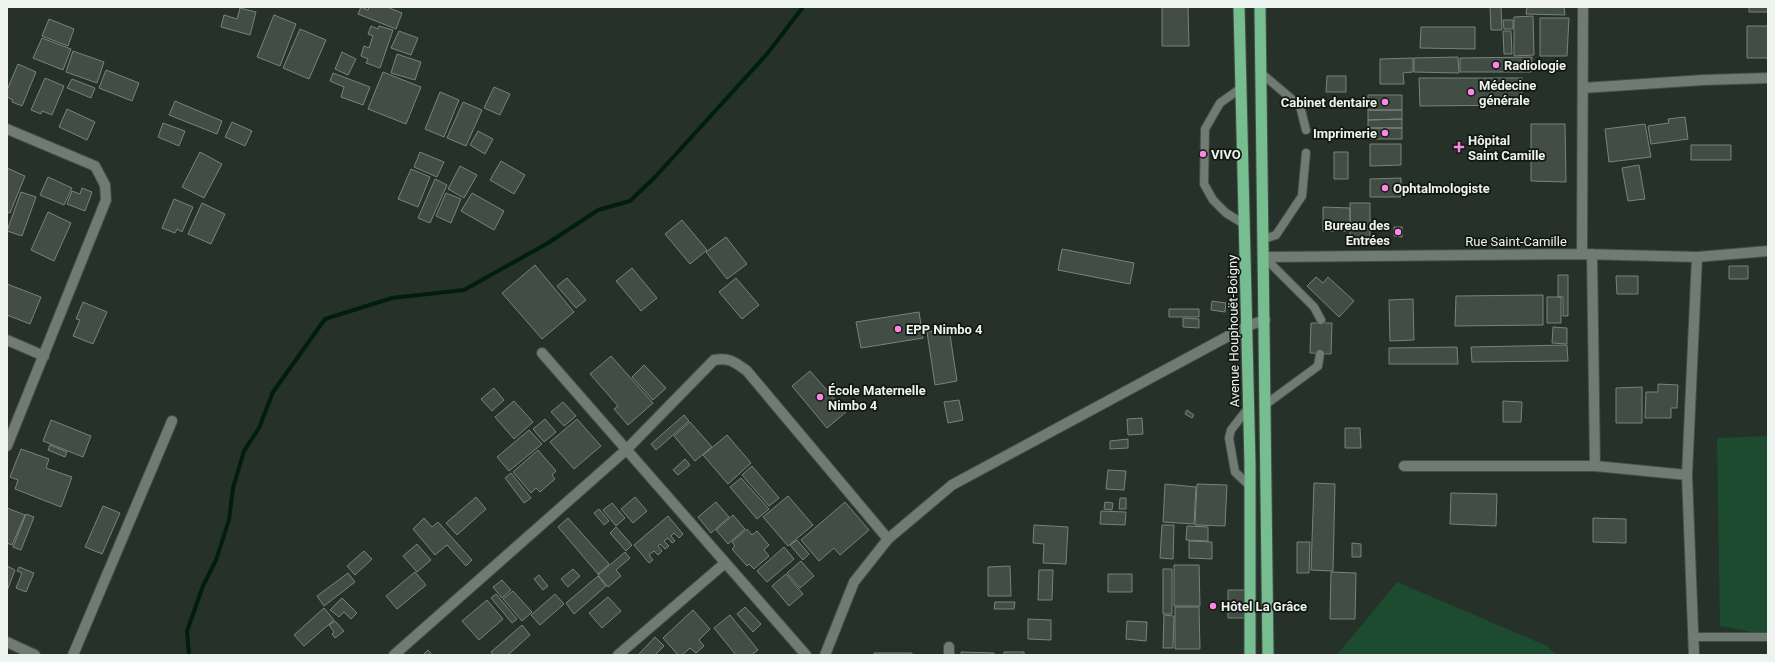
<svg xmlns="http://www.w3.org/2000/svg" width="1775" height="662" font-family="Roboto,sans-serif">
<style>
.green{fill:#1d4b2f}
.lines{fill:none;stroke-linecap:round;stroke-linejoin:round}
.stream{stroke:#001f0b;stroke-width:4}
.building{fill:#424d45;stroke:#77847b}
.service-casing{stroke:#444e47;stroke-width:10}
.minor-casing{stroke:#444e47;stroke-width:12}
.tertiary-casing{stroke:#444e47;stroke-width:12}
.trunk-casing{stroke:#444e47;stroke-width:13}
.service{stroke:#6f7b73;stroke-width:8}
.minor{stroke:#6f7b73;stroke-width:10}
.tertiary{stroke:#6f7b73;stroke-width:10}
.trunk{stroke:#76be8f;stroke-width:11}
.poi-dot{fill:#fb87e5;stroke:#131714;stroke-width:1.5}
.labels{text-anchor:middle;stroke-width:3.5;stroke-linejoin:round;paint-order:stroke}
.poi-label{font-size:13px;font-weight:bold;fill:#edf4ef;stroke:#131714;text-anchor:start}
.street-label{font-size:13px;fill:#edf4ef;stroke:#131714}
</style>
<rect width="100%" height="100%" fill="#263129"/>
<!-- green -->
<path class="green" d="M1768,436v199l-48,-9 -3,-188z
M1397,582l150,64 9,9h-219z"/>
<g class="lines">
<!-- stream -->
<path class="stream" d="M189,655l-2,-24 16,-45 13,-26 13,-40 4,-32 11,-37 15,-23 14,-36 52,-73 67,-21 72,-8 84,-47 50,-33 32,-9 26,-25 111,-122 36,-47"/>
</g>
<!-- building -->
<path class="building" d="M361,7l7,3 1,-3h18l15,6 -6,16 -38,-15z
M1162,7h26l1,39h-27z
M1490,7h11l1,23h-11z
M1527,7h37l1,8 -39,-1z
M1749,7h19v5h-19z
M240,8l16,4 -6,23 -29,-8 3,-12 13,4z
M274,15l22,9 -16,42 -23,-9z
M1533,16l1,39 -20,1v-39z
M1540,18h29l-2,38h-27z
M49,19l25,10 -6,17 -26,-10z
M1503,20h10v9h-9z
M371,26l7,3 1,-3 14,4 -13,38 -14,-5 2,-4 -7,-3 3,-10 5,2 4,-12 -5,-2z
M1747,26h21v32h-21z
M1421,27h54v22l-55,-1z
M300,29l26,11 -17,39 -26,-11z
M399,31l19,7 -7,17 -20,-7z
M1503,31h8l1,23h-8z
M42,38l29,11 -8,21 -30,-12z
M73,51l31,11 -7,21 -31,-11z
M342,52l14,7 -8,16 -13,-6z
M397,54l24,8 -6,18 -24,-7z
M1458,57l1,16 -45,-1v-14z
M1532,57l-1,15h-71v-14z
M1413,58v14l-10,1 1,11h-24v-25z
M18,64l18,8 -14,34 -10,-4 1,-2 -6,-3v-7z
M106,70l33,13 -7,18 -33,-13z
M383,72l38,15 -15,37 -38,-15z
M333,73l37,14 -7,18 -22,-8 3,-10 -14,-6z
M1327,76h19v16h-20z
M45,78l19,8 -12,29 -10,-4 -1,3 -10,-4z
M1419,78h103v27l-102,1z
M72,79l23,9 -4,10 -24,-10z
M494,87l16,7 -10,21 -16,-7z
M440,92l19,8 -15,37 -19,-8z
M1368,95h34v15h-34z
M175,101l47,20 -5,13 -48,-19z
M463,102l19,8 -16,36 -19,-8z
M67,109l28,13 -8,18 -28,-13z
M1368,110h34v9l-34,1z
M1685,117l3,22 -37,5 -3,-18 21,-3 -1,-4z
M1402,119v9h-34v-8z
M232,122l20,9 -7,15 -20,-9z
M163,123l22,8 -6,15 -21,-9z
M1531,124h34l1,58 -35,-1z
M1645,124l6,33 -42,5 -4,-33z
M1368,128h34v11h-33z
M478,131l15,8 -8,15 -15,-9z
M1370,144h31v21l-31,1z
M1691,145h40v15h-40z
M200,152l22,12 -18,34 -22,-11z
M420,152l24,10 -7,15 -23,-10z
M1334,152h14v27h-14z
M501,161l24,14 -11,19 -24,-14z
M1639,165l6,34 -17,2 -6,-33z
M460,166l17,9 -13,23 -16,-9z
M7,168l18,8 -15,37 -3,-1z
M411,169l19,8 -12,30 -20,-8z
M48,177l24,11 -8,17 -24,-10z
M1401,178v19h-31v-18z
M435,179l12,6 -17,38 -12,-5z
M82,188l10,4 -7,19 -18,-7 5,-13 8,3z
M21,192l15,5 -14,39 -15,-5z
M446,193l15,6 -10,24 -15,-7z
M472,193l32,18 -10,19 -33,-19z
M174,199l19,8 -11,25 -5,-3 -2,4 -13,-5z
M202,203l23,11 -14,30 -23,-10z
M1350,203h20v35h-20z
M1323,207l27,1v23h-27z
M48,212l23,11 -17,38 -23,-11z
M682,220l25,30 -17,14 -25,-30z
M1394,227h8v10l-8,-1z
M726,237l21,27 -20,15 -21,-27z
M1062,249l72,14 -4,21 -72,-14z
M535,265l39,47 -32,27 -40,-46z
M1729,266h19v13h-19z
M632,268l25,30 -16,13 -25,-30z
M1558,275h10v41h-5v-19h-5z
M1616,276h22v18h-21z
M1316,277l7,6 5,-6 26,24 -15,16 -32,-31z
M567,278l19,22 -10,8 -19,-22z
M736,278l23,27 -17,14 -23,-27z
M7,284l34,13 -11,27 -23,-9z
M1543,295v30l-88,1 1,-30z
M1547,297h14v26h-14z
M1413,299l1,41 -24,1 -1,-41z
M1212,301l14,2 -1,9 -14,-2z
M83,302l24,10 -14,32 -20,-8 7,-16 -4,-1z
M1169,309h30v8h-30z
M919,312l4,26 -62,10 -5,-26z
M1183,318l16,1v9l-16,-1z
M1311,323h21l-1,31 -21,-1z
M1553,327l14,1v16l-15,-1z
M949,328l8,53 -22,4 -8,-53z
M1567,345l1,16 -96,1 -1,-15z
M1457,347l1,17h-69v-16z
M611,356l42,47 -25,22 -14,-16 4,-3 -28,-32z
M644,365l22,23 -13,12 -21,-23z
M810,371l36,41 -19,16 -35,-42z
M1658,384l20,1 -1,23h-6v10h-26l1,-26h12z
M1642,387v36h-26v-35z
M494,388l10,12 -12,11 -11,-12z
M959,400l4,20 -15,3 -4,-21z
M514,401l19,21 -19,17 -19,-22z
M1503,401l19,1 -1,20h-18z
M563,402l13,14 -12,10 -13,-14z
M1187,410l7,5 -2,3 -7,-4z
M684,415l5,6 -33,29 -5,-6z
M1142,418l1,16 -15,1 -1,-16z
M545,419l11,13 -12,10 -11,-13z
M577,419l24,27 -27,23 -24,-27z
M51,420l40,16 -8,21 -40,-16z
M690,422l22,25 -17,14 -21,-25z
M1345,428h15l1,20h-16z
M529,430l13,14 -33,27 -12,-14z
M727,435l24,28 -23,21 -25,-29z
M1128,439v9l-18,1v-8z
M50,445l17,7 -2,5 -17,-7z
M21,449l28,10 -3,9 26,9 -11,30 -46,-18 3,-9 -8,-3z
M538,450l18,21 -4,4 3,4 -15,13 -4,-4 -5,5 -18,-21z
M685,459l5,6 -12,10 -5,-5z
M752,466l27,32 -10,8 -27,-31z
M1108,470l18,1 -2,19 -18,-1z
M511,473l20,25 -7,5 -19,-25z
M741,478l28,31 -12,10 -27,-32z
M1314,483l21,1 -2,87 -22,-1z
M1165,484l31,3 -2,37 -31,-2z
M1197,484l30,1 -2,41 -30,-1z
M1451,493l46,1 -1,32 -46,-2z
M788,496l25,29 -25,21 -25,-29z
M476,497l10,12 -29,26 -11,-12z
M635,497l12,14 -14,12 -12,-14z
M1120,498h6v11h-7z
M716,502l13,15 -18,16 -13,-16z
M845,502l24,28 -29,25 -6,-7 -15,13 -18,-21z
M1105,502l8,1 -1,7 -8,-1z
M612,503l13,15 -9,8 -13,-16z
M103,506l17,7 -18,41 -17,-7z
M7,508l18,7 -13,30 -5,-2z
M599,509l10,12 -5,4 -10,-12z
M1101,511l25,1 -1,13 -25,-1z
M26,514l8,3 -13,33 -8,-3z
M733,515l12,14 -17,15 -12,-14z
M668,516l15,18 -4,4 -5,-5 -3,3 4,5 -3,2 -4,-5 -4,3 5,5 -4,3 -5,-5 -2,2 4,5 -4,4 -4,-4 -5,4 4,5 -4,3 -15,-18z
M424,518l8,9 6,-5 34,38 -6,6 -19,-21 -12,10 -22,-26z
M568,518l41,46 -11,10 -40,-47z
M1593,518l33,1v24l-33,-1z
M1034,525l34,2 -2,37 -23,-1 1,-19 -11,-1z
M1162,525h12l-1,34 -13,-1z
M1187,526l21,1v14l-22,-1z
M616,527l16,18 -6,6 -16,-18z
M747,529l5,6 5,-4 12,14 -5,5 5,6 -15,13 -5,-5 -2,2 -15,-17 3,-3 -3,-4z
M797,540l12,14 -6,6 -13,-15z
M1189,541l23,1v17l-23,-1z
M1297,542h13l-1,31h-12z
M1352,543l9,1v13h-9z
M417,544l14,16 -14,12 -14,-16z
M784,547l10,12 -27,23 -10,-11z
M364,551l8,8 -17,16 -8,-9z
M625,552l5,6 -14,12 5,6 -13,11 -10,-12z
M801,561l13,15 -14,12 -13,-15z
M1174,565h25l1,41h-26z
M7,566l8,4 -8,21z
M1010,566l1,30h-23v-29z
M19,567l15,6 -8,19 -10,-4 6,-15 -5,-2z
M573,569l7,7 -12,11 -7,-8z
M1163,569h9v45h-9z
M1039,570h14l-1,30h-14z
M415,572l11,13 -29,24 -11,-13z
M1331,572l25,1 -1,46h-25z
M348,573l7,9 -31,24 -7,-10z
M786,574l17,20 -14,12 -17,-20z
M1108,574h24v18h-24z
M539,575l9,11 -5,4 -9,-11z
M598,576l8,10 -32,28 -8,-11z
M502,580l9,10 -9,8 -9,-11z
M1228,590h17l1,28h-18z
M513,591l19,21 -10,9 -19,-22z
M496,594l21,25 -5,4 -21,-25z
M555,594l9,10 -24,21 -9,-10z
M608,597l13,14 -19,17 -13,-15z
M342,598l15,15 -6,6 -7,-7 -5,5 -9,-7z
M487,600l16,19 -24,21 -17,-19z
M995,602h20l-1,7h-20z
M745,607l16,17 -8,8 -16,-18z
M1175,607h24l1,42h-25z
M324,608l10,12 -30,26 -10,-11z
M693,610l17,19 -11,11 5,6 -8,7 -6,-5 -8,7h-4l-15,-17z
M730,615l28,35 -7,5h-15l-22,-27z
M1164,615l10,1 -1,32h-10z
M1028,619l23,1v20l-23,-1z
M335,621l9,10 -9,7 -3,-4 2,-2 -5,-7z
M1127,621l20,1 -1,19 -20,-2z
M522,625l8,10 -22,20h-15l-2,-3z
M655,637l9,9 -9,9h-17z
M428,650l4,5h-9z
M961,652l33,1v2h-33z
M1004,652h20v3h-20z
M874,653h38v2h-38z"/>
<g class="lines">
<!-- service casing -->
<g class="service-casing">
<path id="service" d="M1261,73l39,33 6,24
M1241,88l-21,15 -15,26 -1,55 9,16 13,13 18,11
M1264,239l12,-4 26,-39 4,-43
M1264,257l50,50 7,13
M1265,405l53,-39 2,-12
M1249,407l-18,23 -2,8 6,34 16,15
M1694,637h74"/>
</g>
<!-- minor casing -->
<g class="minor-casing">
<path id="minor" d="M1583,88l120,-8 65,-2
M7,129l88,37 10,19 1,15 -99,246
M1582,254l1,-247
M1592,254l3,212
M1264,257l318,-3 115,3 71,-6
M7,340l37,16
M542,353l264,302
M1404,466h191l92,9
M7,642l28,13
M949,647v8
M73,655l99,-234
M394,655l232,-205 88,-90c15,-3 21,2 33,11l141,168
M618,655l107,-92
M1694,655l-7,-180 10,-218"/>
</g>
<!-- tertiary casing -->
<g class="tertiary-casing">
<path id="tertiary" d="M825,655l29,-73 34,-43 64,-54 295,-159 18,-6"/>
</g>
<!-- trunk casing -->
<g class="trunk-casing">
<path id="trunk" d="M1239,7l11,457v191
M1260,7l8,648"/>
</g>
<!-- service -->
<use href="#service" class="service"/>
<!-- minor -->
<use href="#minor" class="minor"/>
<!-- tertiary -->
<use href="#tertiary" class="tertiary"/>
<!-- trunk -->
<use href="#trunk" class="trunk"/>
</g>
<!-- markers -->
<g class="poi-dot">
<circle cx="1496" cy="65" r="4"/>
<circle cx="1471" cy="92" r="4"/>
<circle cx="1385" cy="102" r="4"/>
<circle cx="1385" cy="133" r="4"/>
<path d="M1457 141h4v4h4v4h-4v4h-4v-4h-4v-4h4z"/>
<circle cx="1203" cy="154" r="4"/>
<circle cx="1385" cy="188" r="4"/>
<circle cx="1398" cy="232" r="4"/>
<circle cx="898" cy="329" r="4"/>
<circle cx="820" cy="397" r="4"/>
<circle cx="1213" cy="606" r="4"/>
</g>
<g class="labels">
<!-- poi labels -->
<g class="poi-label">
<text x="1504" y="70">Radiologie</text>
<text x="1479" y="90">Médecine<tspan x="1479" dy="15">générale</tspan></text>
<text x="1377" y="107" text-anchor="end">Cabinet dentaire</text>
<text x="1377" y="138" text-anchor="end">Imprimerie</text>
<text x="1468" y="145">Hôpital<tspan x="1468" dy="15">Saint Camille</tspan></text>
<text x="1211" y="159">VIVO</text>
<text x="1393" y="193">Ophtalmologiste</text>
<text x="1390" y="230" text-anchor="end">Bureau des<tspan x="1390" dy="15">Entrées</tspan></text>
<text x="906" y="334">EPP Nimbo 4</text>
<text x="828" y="395">École Maternelle<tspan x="828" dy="15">Nimbo 4</tspan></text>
<text x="1221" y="611">Hôtel La Grâce</text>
</g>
<!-- street labels -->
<g class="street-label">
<text x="1516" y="246">Rue Saint-Camille</text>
<text transform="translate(1233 331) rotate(-91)" y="5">Avenue Houphouët-Boigny</text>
</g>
</g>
<!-- border -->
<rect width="1775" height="662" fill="none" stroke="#edf4ef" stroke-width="16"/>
</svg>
